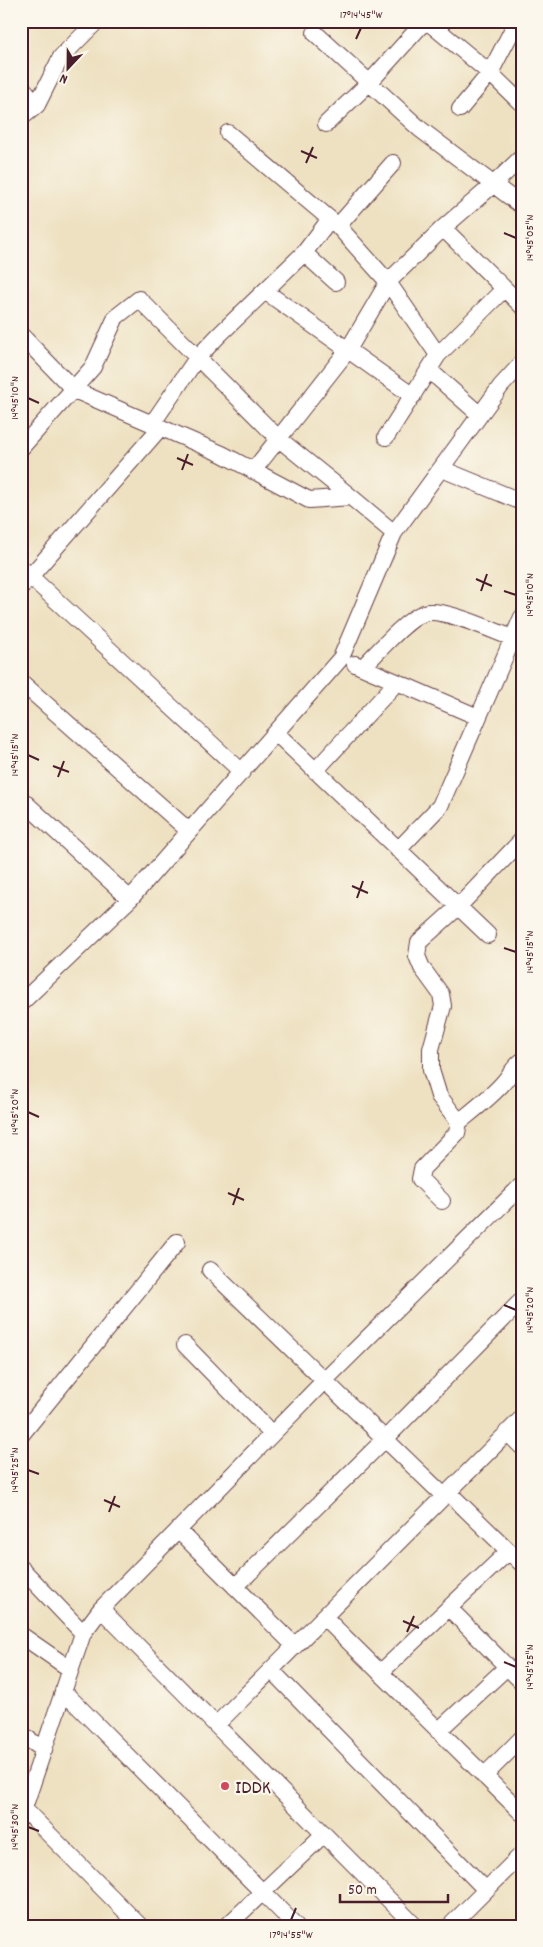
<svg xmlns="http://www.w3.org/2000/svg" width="543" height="1947" font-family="Dekko,sans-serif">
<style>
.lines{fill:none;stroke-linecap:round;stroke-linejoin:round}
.minor-casing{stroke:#633c42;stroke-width:18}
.minor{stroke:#fff;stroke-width:16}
.ticks{fill:none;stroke:#4a1f2b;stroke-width:2}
.poi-dot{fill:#d1495b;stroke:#fbf7ec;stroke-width:2}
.labels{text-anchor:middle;stroke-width:4.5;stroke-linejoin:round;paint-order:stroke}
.poi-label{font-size:20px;fill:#4a1f2b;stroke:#fbf7ec;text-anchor:start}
.neatline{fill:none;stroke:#4a1f2b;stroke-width:2}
.ticks-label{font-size:12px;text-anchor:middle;fill:#4a1f2b}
</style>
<rect width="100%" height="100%" fill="#fbf7ec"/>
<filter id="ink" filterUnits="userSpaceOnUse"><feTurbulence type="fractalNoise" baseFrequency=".02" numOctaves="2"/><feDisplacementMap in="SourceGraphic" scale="10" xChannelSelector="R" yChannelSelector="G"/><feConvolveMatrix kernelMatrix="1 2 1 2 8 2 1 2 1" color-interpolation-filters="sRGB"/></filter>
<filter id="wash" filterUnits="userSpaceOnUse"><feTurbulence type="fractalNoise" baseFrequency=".0096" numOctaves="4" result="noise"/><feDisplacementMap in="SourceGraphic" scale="20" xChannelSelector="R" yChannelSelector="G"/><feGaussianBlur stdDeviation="1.12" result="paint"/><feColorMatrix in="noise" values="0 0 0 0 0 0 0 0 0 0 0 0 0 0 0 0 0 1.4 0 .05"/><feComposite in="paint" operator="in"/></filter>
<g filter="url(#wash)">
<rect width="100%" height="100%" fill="#eee1c1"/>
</g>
<g filter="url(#ink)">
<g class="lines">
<!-- minor casing -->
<g class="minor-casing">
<path id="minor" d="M427,21l63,52 32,31
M315,33l105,96 102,77
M21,86l16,19
M460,109l30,-36 27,-52
M21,118l16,-13 24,-48 36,-36
M326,124l44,-42 55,-61
M228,133l110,93 50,56 50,73
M338,226l55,-63
M443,228l79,78
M304,253l32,29
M266,292l147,104
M21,335l53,55 148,64 87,46 42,-3 43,36
M429,370l51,45
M152,424l45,-66 22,-23 85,-82 26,-34
M386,437l52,-82 66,-66
M21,448l72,-81 23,-50 23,-18 140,140 72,58
M442,469l80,33
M253,471l95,-121 40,-68 55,-54 51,-44 28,-27
M21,568l221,204
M21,587l139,-159
M355,664l123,53
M363,667c14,-14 43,-48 61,-54 18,-6 69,18 89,25
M21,682l168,149
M276,733l212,202
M315,771l82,-89
M21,799l109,100
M398,850l42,-44 82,-189
M21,1003l109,-104 211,-241 53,-125 107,-147 21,-23
M459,1122c16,-13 32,-25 45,-40 6,-7 10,-15 18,-21
M442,1201l-22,-22 2,-10 35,-36 2,-11 -20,-26 -8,-26v-21l12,-43 -2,-12 -19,-26 -5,-12 2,-14 39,-35 64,-67
M210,1270l234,226
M185,1345l87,89
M507,1432l15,15
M21,1435l156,-193
M448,1492l74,72
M178,1530l117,116
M21,1568l62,65
M235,1587l150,-148 137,-139
M449,1608l73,74
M101,1609l314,317
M324,1617l198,196
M21,1635l49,34
M271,1670l215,220
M380,1673l129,-122
M63,1691l233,235
M216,1725l306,-307
M438,1731l69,-64
M21,1734l23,16
M484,1776l38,-38
M25,1810l115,116
M21,1817l62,-184 18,-24 223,-228 198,-196
M227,1926l97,-92
M450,1926l72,-72"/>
</g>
<!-- minor -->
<use href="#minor" class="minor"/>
</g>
</g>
<!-- ticks -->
<path class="ticks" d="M356,39l5,-11M301,151l16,7M306,163l7,-16M504,233l12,5M28,398l11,5M177,458l16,7M182,470l6,-16M476,579l16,7M481,591l6,-17M504,591l12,4M28,755l11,5M53,766l16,6M58,777l6,-16M352,886l16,7M357,898l6,-17M504,948l12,4M28,1112l11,5M228,1193l16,7M233,1205l6,-17M504,1305l12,5M28,1470l11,4M104,1500l16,7M109,1512l6,-16M403,1621l16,7M407,1632l7,-16M504,1662l12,5M28,1827l11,4M291,1920l5,-12"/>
<!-- markers -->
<circle class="poi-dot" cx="225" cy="1786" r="5"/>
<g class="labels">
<!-- poi labels -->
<g class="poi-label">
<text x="235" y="1793">IDDK</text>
</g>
</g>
<!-- margin -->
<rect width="543" height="1947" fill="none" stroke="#fbf7ec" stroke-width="55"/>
<!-- north arrow -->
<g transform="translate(68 68) rotate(202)" stroke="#fbf7ec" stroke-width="4" paint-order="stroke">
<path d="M0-4L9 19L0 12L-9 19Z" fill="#4a1f2b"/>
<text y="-8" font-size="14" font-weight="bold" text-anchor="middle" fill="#4a1f2b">N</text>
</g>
<!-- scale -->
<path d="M340 1894v8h108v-8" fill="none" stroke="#4a1f2b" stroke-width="2.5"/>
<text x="348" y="1894" font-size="15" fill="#4a1f2b" stroke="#fbf7ec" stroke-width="4" paint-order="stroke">50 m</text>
<rect x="28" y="28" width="488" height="1892" class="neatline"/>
<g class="ticks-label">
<text x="361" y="18">17°14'45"W</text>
<text transform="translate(529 238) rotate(-90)" y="4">14°45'05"N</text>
<text transform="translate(14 398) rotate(-90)" y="4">14°45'10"N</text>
<text transform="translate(529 595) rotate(-90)" y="4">14°45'10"N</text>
<text transform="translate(14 755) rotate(-90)" y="4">14°45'15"N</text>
<text transform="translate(529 952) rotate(-90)" y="4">14°45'15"N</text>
<text transform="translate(14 1112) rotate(-90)" y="4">14°45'20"N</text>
<text transform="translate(529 1310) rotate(-90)" y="4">14°45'20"N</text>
<text transform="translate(14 1470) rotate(-90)" y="4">14°45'25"N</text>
<text transform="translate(529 1667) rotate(-90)" y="4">14°45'25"N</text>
<text transform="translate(14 1827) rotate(-90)" y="4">14°45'30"N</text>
<text x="291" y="1938">17°14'55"W</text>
</g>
</svg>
